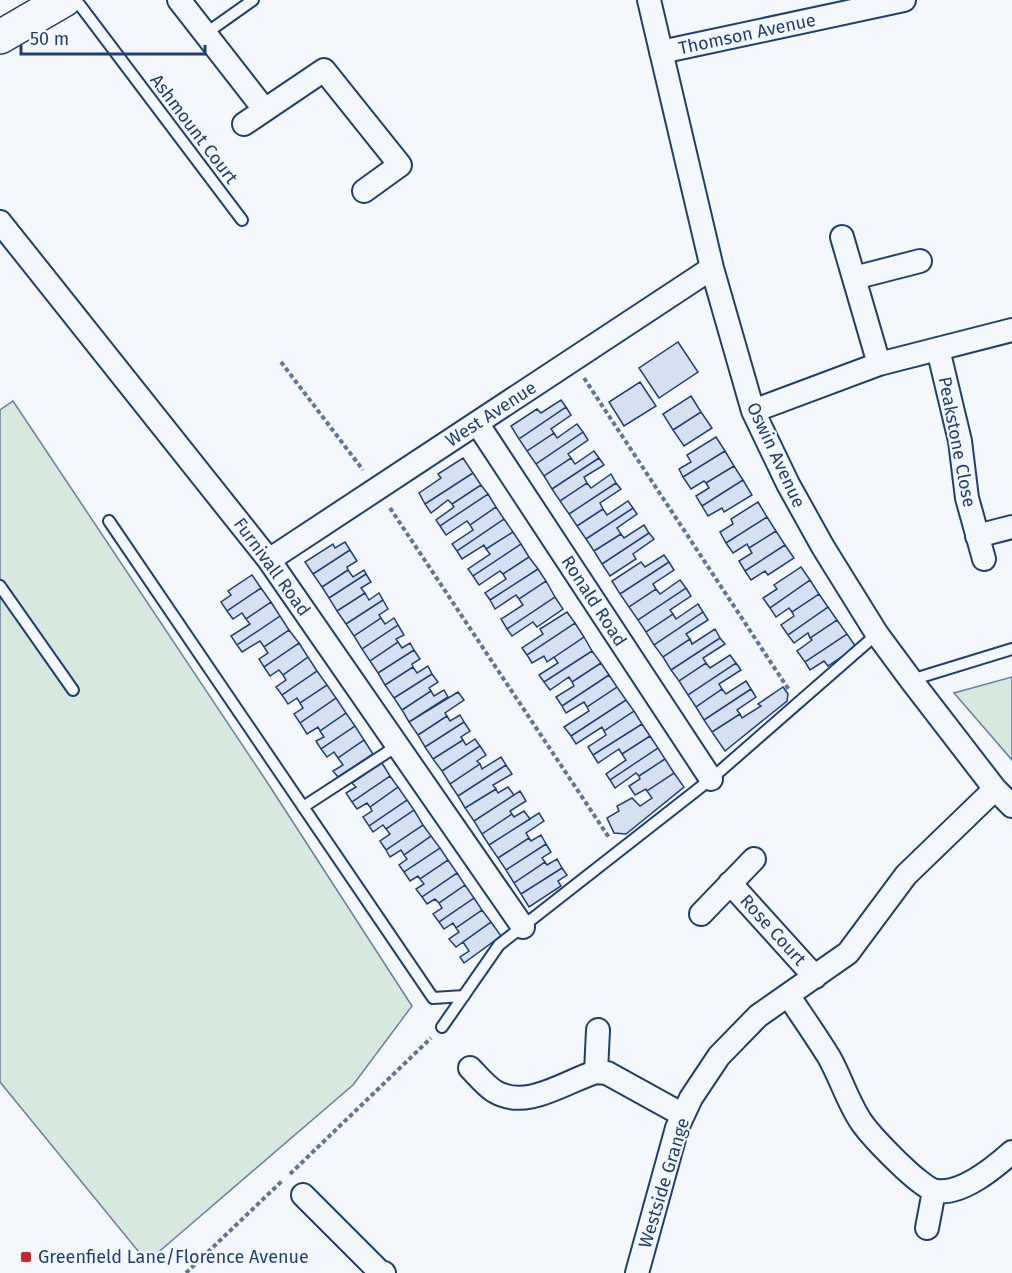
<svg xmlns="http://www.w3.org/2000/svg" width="1012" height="1273" font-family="'Fira Sans',sans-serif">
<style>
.green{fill:#d7e8df;stroke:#687fa3;stroke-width:1.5}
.building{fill:#d5e0f0;stroke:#1d3f73;stroke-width:1.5}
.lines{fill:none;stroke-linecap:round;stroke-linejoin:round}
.service-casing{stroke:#1d3f73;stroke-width:14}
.minor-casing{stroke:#1d3f73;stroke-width:26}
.primary-casing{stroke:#1d3f73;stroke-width:36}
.path{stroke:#5e769c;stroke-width:4;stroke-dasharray:4.5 3;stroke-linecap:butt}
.service{stroke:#f4f7fb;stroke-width:10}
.minor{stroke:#f4f7fb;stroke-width:22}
.primary{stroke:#f4f7fb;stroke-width:33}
.poi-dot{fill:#c62828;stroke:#f4f7fb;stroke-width:2}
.labels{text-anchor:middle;stroke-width:4.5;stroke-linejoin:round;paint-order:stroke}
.street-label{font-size:18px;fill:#1d3f73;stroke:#f4f7fb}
.poi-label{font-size:18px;fill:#1d3f73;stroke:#f4f7fb;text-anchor:start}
</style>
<rect width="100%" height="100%" fill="#f4f7fb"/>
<!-- green -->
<path class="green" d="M13,401l254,381 145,224 -59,79 -206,177 -147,-180v-672z
M1012,677v83l-58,-67z"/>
<!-- building -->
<path class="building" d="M678,342l20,30 -39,26 -20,-30z
M640,382l16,24 -32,20 -15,-24z
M691,396l10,16 -28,18 -10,-16z
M561,400l5,7 -47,32 -8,-13 26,-17 4,4z
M566,407l5,8 -20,14 3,4 -27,18 -8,-12z
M701,412l11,16 -28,18 -11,-16z
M577,424l6,8 -47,32 -9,-13 27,-18 3,5z
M583,432l5,8 -20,14 3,4 -27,18 -8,-12z
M716,437l9,14 -42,26 -4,-8 12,-7 -4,-7z
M594,451l5,7 -47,31 -8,-13 27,-18 4,6z
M725,451l9,15 -28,17 -2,-2 -13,8 -8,-12z
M463,458l10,15 -48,31 -6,-11 22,-15 -3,-4z
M599,458l5,7 -20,12 3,6 -27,18 -8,-12z
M734,466l9,14 -41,26 -6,-10 13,-8 -3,-5z
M473,473l8,12 -29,19 -4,-4 -17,13 -6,-9z
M611,474l5,9 -47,31 -9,-13 27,-18 4,5z
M743,480l9,15 -28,17 -2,-4 -14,8 -6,-10z
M616,483l5,6 -21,14 3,6 -26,17 -8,-12z
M481,485l7,9 -48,32 -4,-6 18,-13 -2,-3z
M488,494l8,13 -26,18 -3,-4 -21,14 -6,-9z
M628,501l5,7 -47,31 -9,-13 26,-17 4,6z
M758,502l9,15 -41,26 -6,-11 13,-8 -2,-5z
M496,507l8,12 -47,32 -5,-7 21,-14 -3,-5z
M633,508l4,6 -20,14 4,6 -27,17 -8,-12z
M767,517l9,14 -27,17 -2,-4 -14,9 -7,-10z
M504,519l9,13 -27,17 -2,-4 -22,14 -5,-8z
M644,525l5,8 -47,31 -8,-13 27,-17 3,4z
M776,531l9,14 -40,26 -6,-10 13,-8 -3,-5z
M513,532l8,12 -48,32 -5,-7 22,-15 -4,-5z
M649,533l5,6 -21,15 3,5 -26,17 -8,-12z
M345,542l5,8 -37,24 -8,-12 28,-18 2,4z
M521,544l8,13 -26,17 -3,-3 -21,14 -6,-9z
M785,545l9,13 -26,17 -3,-4 -14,9 -6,-9z
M350,550l7,11 -10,6 1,3 -26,17 -9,-13z
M664,555l5,7 -49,32 -8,-13 29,-19 4,5z
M529,557l9,12 -48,31 -5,-7 21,-14 -3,-5z
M669,562l5,8 -21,14 3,5 -27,18 -9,-13z
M801,567l9,13 -40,28 -7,-10 14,-9 -3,-4z
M538,569l8,12 -27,18 -3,-4 -21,14 -5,-9z
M348,570l5,7 11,-7 2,4 -37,24 -7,-11z
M366,574l5,8 -10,6 4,5 -28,18 -8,-13z
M252,575l9,13 -34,23 -6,-9 10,-7 -3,-4z
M680,580l6,8 -48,32 -9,-13 27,-18 4,5z
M810,580l9,14 -27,18 -3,-4 -13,9 -6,-9z
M546,581l9,16 -48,32 -6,-10 22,-14 -4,-6z
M261,588l10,14 -25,17 -4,-6 -9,6 -6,-8z
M686,588l5,8 -21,14 3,4 -27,18 -8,-12z
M365,593l4,7 10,-7 4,7 -37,24 -9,-13z
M819,594l9,13 -40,28 -7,-10 13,-9 -2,-4z
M555,597l8,12 -26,18 -4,-5 -21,14 -5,-7z
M383,600l5,9 -9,6 2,3 -27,18 -8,-12z
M271,602l9,14 -43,29 -6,-9 19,-12 -4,-5z
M698,604l5,8 -49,33 -8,-13 27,-18 3,5z
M828,607l9,13 -27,18 -2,-5 -14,10 -6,-8z
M567,612l8,11 -48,32 -5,-7 21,-14 -3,-5z
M703,612l5,8 -22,14 4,5 -27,18 -9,-12z
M280,616l9,14 -25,17 -4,-6 -18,11 -5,-7z
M381,618l4,6 9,-6 4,7 -36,24 -8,-13z
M837,620l10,14 -42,28 -8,-11 15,-11 -2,-2z
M575,623l9,14 -37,25 -3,-6 -12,7 -5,-8z
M398,625l6,10 -8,4 2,3 -28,19 -8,-12z
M715,629l5,9 -49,32 -8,-13 27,-18 2,5z
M289,630l10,13 -35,24 -5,-8 9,-6 -4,-6z
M847,634l9,13 -28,19 -4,-5 -14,9 -5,-8z
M584,637l8,14 -48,31 -5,-7 19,-12 -4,-6 -7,5z
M720,638l5,6 -22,14 3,5 -27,18 -8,-11z
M398,642l4,6 8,-5 4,7 -36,23 -8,-12z
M299,643l9,14 -25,18 -4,-5 -9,6 -6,-9z
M414,650l6,9 -8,5 1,3 -28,18 -7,-12z
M592,651l9,12 -29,19 -3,-5 -19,13 -6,-8z
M730,655l6,8 -48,32 -9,-14 27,-18 4,5z
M308,657l9,14 -35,24 -6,-8 10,-7 -3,-5z
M601,663l8,12 -47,31 -6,-9 18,-11 -2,-4z
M736,663l5,7 -22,14 3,5 -26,18 -8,-12z
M428,666l4,8 -38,24 -9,-13 28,-18 4,6z
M317,671l10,14 -27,18 -3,-5 -9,6 -6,-9z
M432,674l6,8 -9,6 2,3 -29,19 -8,-12z
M609,675l8,12 -30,20 -3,-5 -18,11 -4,-7z
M746,681l5,8 -47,31 -8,-13 26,-18 4,5z
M327,685l9,13 -36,25 -6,-9 9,-6 -3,-5z
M617,687l9,13 -55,36 -7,-9 25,-16 -2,-4z
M783,687l5,7 -1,7 -62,50 -13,-19 28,-18 2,4 19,-12 -3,-2z
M751,689l5,8 -19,13 3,4 -28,18 -8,-12z
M444,690l4,7 -39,25 -7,-12 29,-19 3,5z
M458,692l6,8 -19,13 2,3 -29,19 -9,-13z
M336,698l10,15 -26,18 -2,-4 -11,7 -7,-11z
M626,700l8,11 -30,20 -2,-4 -26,17 -5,-8z
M634,711l8,13 -49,31 -5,-8 18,-12 -2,-4z
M346,713l9,13 -34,23 -5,-8 8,-4 -4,-6z
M460,715l4,7 -39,25 -7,-12 29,-19 3,5z
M464,722l6,9 -9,6 2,3 -30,19 -8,-12z
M642,724l8,12 -28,18 -3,-5 -21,14 -5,-8z
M355,726l9,14 -26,18 -4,-6 -7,5 -6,-8z
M650,736l8,12 -48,32 -4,-6 20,-14 -4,-6z
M475,739l5,7 -38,25 -9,-12 30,-19 3,5z
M364,740l9,14 -35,23 -5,-6 10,-6 -5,-7z
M480,746l6,9 -9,6 3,3 -30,20 -8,-13z
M658,748l7,11 -26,17 -3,-3 -21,15 -5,-8z
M501,757l5,8 -48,31 -8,-12 30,-20 2,5z
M665,759l9,14 -27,18 -1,-2 -11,6 -6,-9 11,-7 -1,-3z
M382,763l8,13 -38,26 -6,-9 10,-6 -4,-4z
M506,765l6,9 -19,11 3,4 -31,19 -7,-12z
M674,773l10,14 -58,47 -12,-1 -7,-15 12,-7 -2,-5 15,-8 8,8 12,-8 -5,-7z
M390,776l8,11 -28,20 -3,-4 -10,6 -5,-7z
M398,787l9,13 -38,26 -6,-9 9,-6 -2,-4z
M508,787l6,8 -40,26 -9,-13 31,-19 2,4z
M520,791l6,10 -16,10 2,3 -30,20 -8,-13z
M407,800l7,10 -28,19 -3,-4 -10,7 -4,-6z
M414,810l9,15 -37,25 -6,-9 10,-7 -4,-5z
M524,811l6,8 -41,26 -7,-11 30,-20 2,3z
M539,813l5,8 -18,12 3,5 -31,20 -9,-13z
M423,825l8,11 -27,19 -3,-5 -11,7 -4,-7z
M541,835l5,9 -40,26 -8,-12 31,-20 2,3z
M431,836l9,12 -36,24 -5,-7 8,-6 -3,-4z
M546,844l5,8 -9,6 3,4 -31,21 -8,-13z
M440,848l8,12 -28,19 -2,-3 -8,5 -6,-9z
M557,859l5,9 -41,26 -7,-11 31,-21 2,3z
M448,860l9,13 -35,24 -6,-8 8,-5 -4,-5z
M562,868l5,7 -9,6 3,5 -32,21 -8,-13z
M457,873l8,12 -26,18 -4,-4 -8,5 -5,-7z
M465,885l9,13 -35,24 -6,-8 9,-6 -3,-5z
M474,898l8,12 -26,18 -3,-5 -9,6 -5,-7z
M482,910l9,12 -35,25 -7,-8 10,-7 -3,-4z
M491,922l10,14 -37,27 -4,-6 9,-6 -6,-9z"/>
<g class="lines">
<!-- service casing -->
<g class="service-casing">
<path id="service" d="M76,0l166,220
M205,34l48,-34
M109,521l324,477 31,-2
M0,586l73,104
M911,680l101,-31
M303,807l94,-61
M442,1027l57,-82 212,-166 166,-145"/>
</g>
<!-- minor casing -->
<g class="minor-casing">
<path id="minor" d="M179,0l85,109
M649,0l63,268 41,143 35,73 35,63 54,87 34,46 84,109 17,17
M661,52l243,-52
M244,124l80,-54 76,95 -36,26
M0,222l269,338 254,367
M842,237l37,127
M854,278l66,-17
M938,349l22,92 7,57 17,61
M753,411l126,-47 133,-34
M477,423l234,356
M977,536l35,-9
M269,560l443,-292
M730,883l85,94
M701,914l53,-55
M788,995c14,21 28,41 41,62 12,21 19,46 33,66 10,14 59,66 74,68 26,4 58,-23 76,-39
M470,1068c7,7 15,17 24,23 32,20 70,-9 102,-19l11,1 76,42
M596,1072l2,-42
M303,1195l76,76 5,2
M927,1228l7,-37
M637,1273l40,-145 14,-30 28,-42 39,-40 90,-63 58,-78 89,-86"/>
</g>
<!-- primary casing -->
<g class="primary-casing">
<path id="primary" d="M0,37l64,-37"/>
</g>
<!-- path -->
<path class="path" d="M281,362l82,108
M584,378l205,312
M390,508l220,331
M290,1174l141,-136
M186,1273l96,-92"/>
<!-- service -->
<use href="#service" class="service"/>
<!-- minor -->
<use href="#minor" class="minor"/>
<!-- primary -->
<use href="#primary" class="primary"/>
</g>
<!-- markers -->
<rect class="poi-dot" x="20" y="1251" width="12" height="12" rx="3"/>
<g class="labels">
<!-- street labels -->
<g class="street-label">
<text transform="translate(747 34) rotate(-12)" y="6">Thomson Avenue</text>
<text transform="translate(194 129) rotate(53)" y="6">Ashmount Court</text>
<text transform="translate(491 414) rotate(-33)" y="6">West Avenue</text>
<text transform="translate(957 442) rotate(79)" y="6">Peakstone Close</text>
<text transform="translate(776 455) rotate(65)" y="6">Oswin Avenue</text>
<text transform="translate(272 567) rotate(54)" y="6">Furnivall Road</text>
<text transform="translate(594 601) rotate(57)" y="6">Ronald Road</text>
<text transform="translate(773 930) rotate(48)" y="6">Rose Court</text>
<text transform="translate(664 1183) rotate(-73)" y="6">Westside Grange</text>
</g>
<!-- poi labels -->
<g class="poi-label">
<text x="38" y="1263">Greenfield Lane/Florence Avenue</text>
</g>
</g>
<!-- scale -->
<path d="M21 45v9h184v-9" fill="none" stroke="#1d3f73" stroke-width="3"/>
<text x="30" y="45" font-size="18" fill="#1d3f73" stroke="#f4f7fb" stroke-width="4.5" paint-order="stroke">50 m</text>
</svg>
